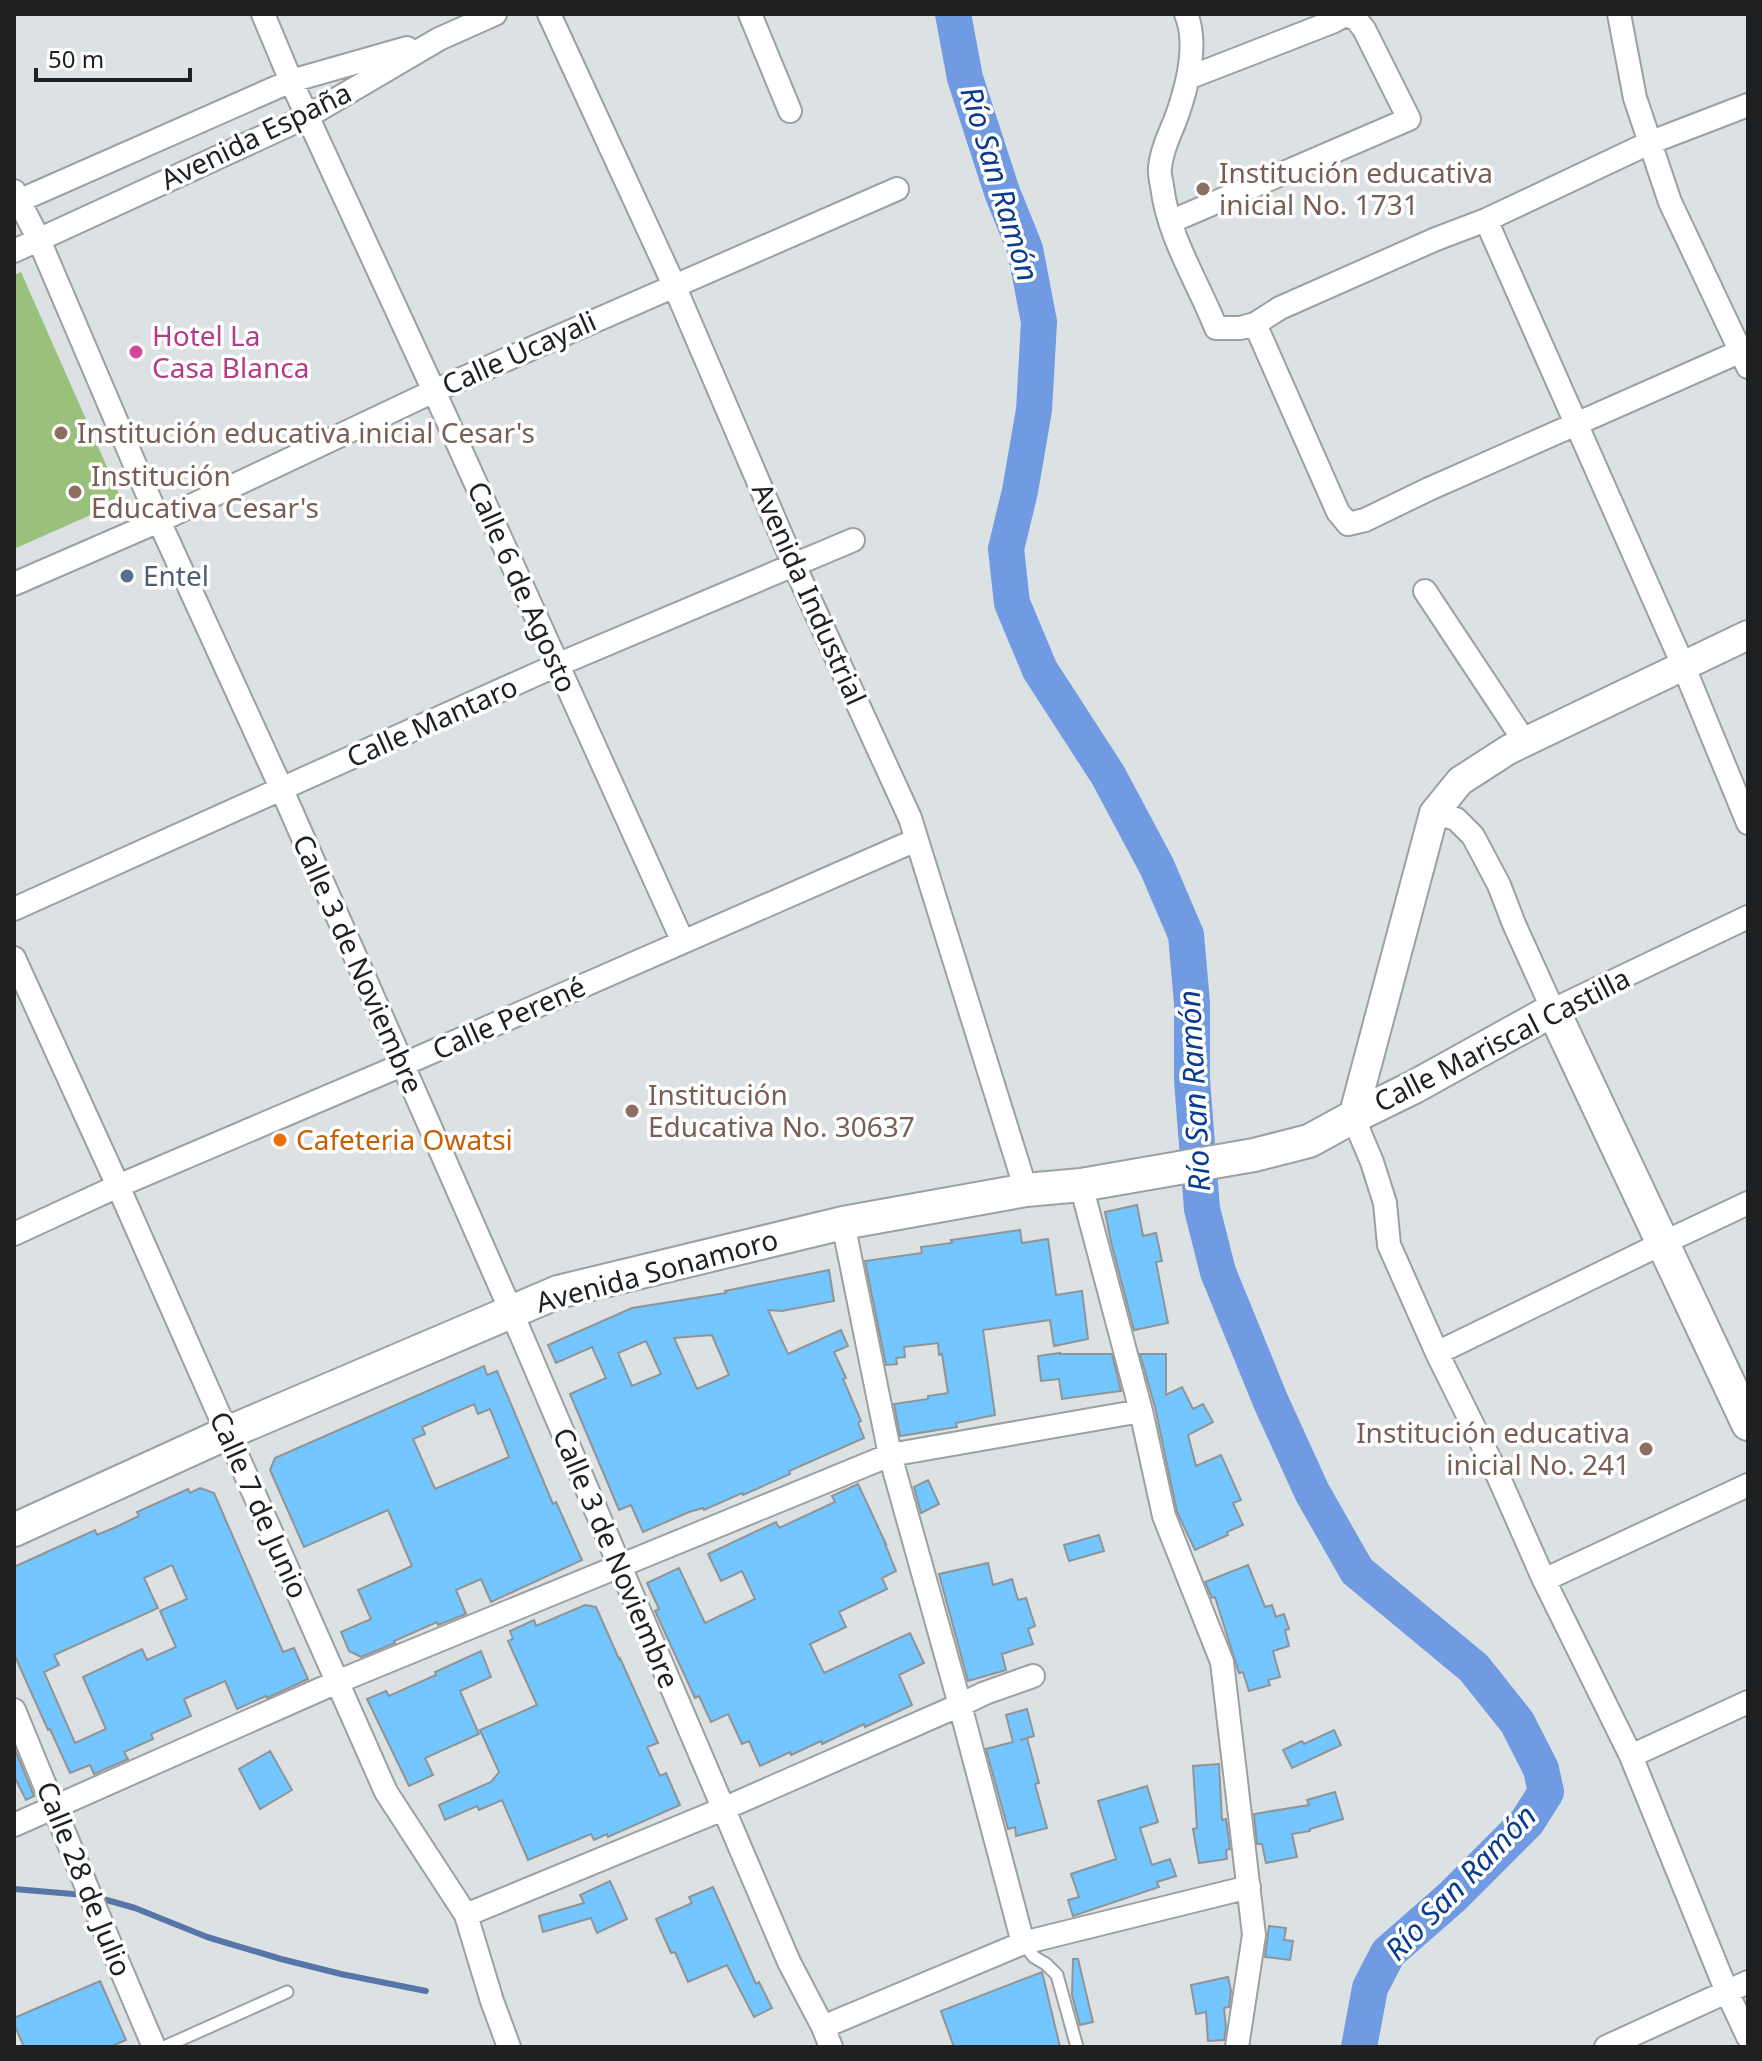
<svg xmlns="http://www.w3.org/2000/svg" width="1762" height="2061" font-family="'Noto Sans',sans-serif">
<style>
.green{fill:#99c17c}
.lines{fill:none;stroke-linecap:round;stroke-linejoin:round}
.stream{stroke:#5775a7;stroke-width:6}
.river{stroke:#709ae1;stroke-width:36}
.building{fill:#73c6ff;stroke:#8f9497;stroke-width:2;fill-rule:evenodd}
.service-casing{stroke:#9ba0a3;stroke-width:15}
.minor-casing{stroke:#9ba0a3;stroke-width:26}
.tertiary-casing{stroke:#9ba0a3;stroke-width:32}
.secondary-casing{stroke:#9ba0a3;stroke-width:36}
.service{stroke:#fff;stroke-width:11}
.minor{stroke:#fff;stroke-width:22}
.tertiary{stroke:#fff;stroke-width:28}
.secondary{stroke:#fff;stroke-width:32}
.education-dot{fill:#8d6e63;stroke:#fff;stroke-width:3}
.hotel-dot{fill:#d1479c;stroke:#fff;stroke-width:3}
.service-dot{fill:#5c6f8a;stroke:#fff;stroke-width:3}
.food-dot{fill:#e8710a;stroke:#fff;stroke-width:3}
.labels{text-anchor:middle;stroke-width:7;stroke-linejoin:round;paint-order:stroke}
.street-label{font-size:28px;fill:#1e2021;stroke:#fff}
.education-label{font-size:28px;fill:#785e54;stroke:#fff;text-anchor:start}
.hotel-label{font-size:28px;fill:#b23c85;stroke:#fff;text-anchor:start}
.service-label{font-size:28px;fill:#4e5e75;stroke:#fff;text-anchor:start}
.food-label{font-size:28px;fill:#c56008;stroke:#fff;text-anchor:start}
.water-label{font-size:30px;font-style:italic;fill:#0a3b8d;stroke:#fff}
</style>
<rect width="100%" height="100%" fill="#dce1e4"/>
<!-- green -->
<path class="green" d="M21,272l101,229 -108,48v-274z"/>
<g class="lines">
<!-- stream -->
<path class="stream" d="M14,1889l71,6
M96,1897l39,11 72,29 74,22 60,15 85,17"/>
<!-- river -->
<path class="river" d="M953,14l12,64 37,114 23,57 14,73 -5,88 -14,81 -14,58 6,54 28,67 68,105 49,92 29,68 6,68v77l10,129 16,63 53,130 41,90 45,79 117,97 43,54 24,47 5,23 -19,30 -75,75 -64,56 -18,35 -11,59"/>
</g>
<!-- building -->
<path class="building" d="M1137,1205l6,31 13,-3 6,28 -6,1 12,61 -34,7 -23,-88 -6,-30z
M1020,1230l2,13 26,-4 8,56 26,-4 6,48 -34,7 -4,-26 -67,10 12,85 -39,8 1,4 -57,9 -6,-32 34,-5v-3l20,-3 -6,-39 -3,1 -1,-12 -34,4 1,10 -9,1 1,6 -11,1 -21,-104 57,-8 -1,-6 31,-4 -1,-3z
M829,1270l5,31 -52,10 -14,-1 20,44 53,-24 7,16 -14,6 12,26 -3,1 18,42 -3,2 6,15 -75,33 1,3 -47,21 -1,-2 -38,17 -1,-2 -14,4 -46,20 -12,-27 -12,5 -49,-116 36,-16 -14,-31 -36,16 -8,-18 84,-37 94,-15 -1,-2zM712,1335l17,40 -32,14 -23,-51zM646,1341l15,33 -29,12 -14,-33z
M1060,1353v1h52l9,37 -59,8 -3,-20 -18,2 -3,-25z
M1140,1354h26v41l16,-8 11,22 10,-5 10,18 -25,13 8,31 25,-11 20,45 -8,3 10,22 -16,7 1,3 -33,15 -18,-38 -22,-105z
M484,1366l3,9 10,-4 56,133 3,-2 26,58 -91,42 -10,-23 -25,11 10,24 -28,11 -1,-3 -43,19 1,2 -34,14 -12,-6 -8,-19 30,-13 -13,-29 54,-24 -24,-56 -84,37 -34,-77 5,-12zM474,1404l4,10 12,-5 19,48 -74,32 -22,-50 12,-5 -3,-7z
M928,1480l11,24 -18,9 -7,-26z
M858,1484l28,60h-1l11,27 -14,7 5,11 -48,23 7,15 -36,17 14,29 86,-40 14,30 -25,12 13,30 -47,22 -1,-3 -42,20 -1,-3 -30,14 -1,-3 -30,14 -11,-25 -7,3 -14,-30 -17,8 -12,-26 -4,2 -40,-87 4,-2 -12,-26 32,-15 26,55 50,-24 -13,-28 -21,10 -13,-27 68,-32 3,6 56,-26 -3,-6z
M200,1488l14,5 69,159 11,-4 14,31 -41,19 -1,-2 -29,13 -12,-28 -41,18 7,17 -40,18 2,5 -29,13 4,7 -34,15 -4,-9 -20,8 -20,-44 -2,1 -34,-76v-87l81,-37 2,5 19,-8 23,-11 -2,-4 51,-23 2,4zM172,1565l15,34 -27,12 16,36 -29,13 -5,-11 -59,28 23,52 -31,14 -31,-71 15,-7 -5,-10 104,-47 -14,-30z
M1099,1535l5,16 -35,10 -5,-16z
M988,1563l5,22 19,-6 6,21 8,-2 9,28 -7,3 5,15 -31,10 4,16 -38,11 -29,-107z
M1248,1565l17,42 7,-2 4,12 8,-3 5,15 -4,1 4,16 -16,5 7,26 -12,3 2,5 -21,6 -6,-19 -4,1 -24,-76 -3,1 -7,-16z
M585,1605l11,2 23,52 1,-1 38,85 -11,4 13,29 6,-3 14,32 -72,32 -1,-3 -13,6 -3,-6 -63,26 -26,-60 -23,10 -2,-4 -32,14 -6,-15 52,-23 8,-10 -19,-42 57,-25 -29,-64 5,-2 -3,-8 24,-11 2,6z
M481,1651l10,26 -31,14 19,43 -54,24 8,17 -24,11 -42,-87 19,-8 3,5 47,-21 -1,-3z
M1027,1709l7,27 -14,4 7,-2 12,45 -4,1 12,44 -31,8 -1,-9 -7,2 -22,-80 27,-7 -7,-27z
M1334,1730l7,15 -49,23 -9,-18 19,-9 2,3z
M14,1747l20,49 -8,4 -12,-24z
M270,1751l22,39 -32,19 -21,-40z
M1219,1764l3,56 4,-1 4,30 -4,1 1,9 -28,4 -6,-34 4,-1 -4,-62z
M1147,1786l11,36 -18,6 12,37 18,-6 6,17 -19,6 2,5 -86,29 -5,-16 11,-3 -8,-23 45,-15 -18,-58z
M1335,1792l8,27 -33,10v2l-18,3 5,23 -31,6 -4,-19h-5l-3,-30 55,-9 -2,-5z
M610,1881l17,38 -30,14 -6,-15 -48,14 -4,-16 45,-13 -4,-8z
M713,1887l43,97 3,-2 13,26 -18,9 -27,-52 -39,17 -13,-30 -4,1 -15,-34 36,-16 -3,-6z
M1269,1926l17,2 -2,12 9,1 -3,19 -25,-3z
M1073,1959h5l15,63 -13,3 -8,-30z
M1042,1972l18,75h-106l-13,-36z
M1228,1977l3,14 -2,16 -5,1 2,20 -2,12 -16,1 -2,-29 -10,2 -5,-29z
M100,1981l26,59 -16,7h-86l-10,-23v-6z"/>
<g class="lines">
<!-- service casing -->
<g class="service-casing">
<path id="service" d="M1023,1943l11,14 12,7 11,11 20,72
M164,2047l123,-55"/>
</g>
<!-- minor casing -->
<g class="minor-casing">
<path id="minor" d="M263,14l28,67 143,310 249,551
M549,14l125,271 120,280 116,253 116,372
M750,14l40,97
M1186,14c13,31 0,77 -11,107 -6,14 -14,32 -15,47 -1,5 1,12 2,18 6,51 36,96 54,142h24l15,-4 25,-16 156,-69 50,-19 163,-77 99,-38
M1619,14l16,84 35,104 78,165
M14,191l25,49 120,281 123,269 229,521 278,651 34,65 8,20
M14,203l277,-122 116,-33
M1486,220l197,445 65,158
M1170,222l239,-103 -45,-90 -8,-10 -11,-4 -13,7 -144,56
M14,251l294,-135 131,-77 56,-25
M1255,324l83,188 10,12 17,-4 64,-31 319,-141
M14,584l145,-63 275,-130 463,-202
M1425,591l100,151
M1434,813l22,6 17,17 26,49 15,39 39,86 195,-93
M14,909l543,-244 296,-125
M14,958l104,228 268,606 80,123 26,86 17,46
M1353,1117l19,45 13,41 4,42 48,108 62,125 45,102 87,176
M1081,1185l60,226 23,105 58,146 32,273 -17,112
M843,1223l47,232 70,250 63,238
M14,1234l104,-48 284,-121 514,-225
M1437,1353l226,-110 85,-40
M1544,1580l204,-95
M1748,1702l-117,54 96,236 21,45
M14,1710l94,229 46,108
M14,1825l323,-143 553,-227 251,-44
M466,1915l257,-106 237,-104 25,-12 48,-17
M823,2027l200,-84 226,-56
M1606,2047l142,-65"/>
</g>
<!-- tertiary casing -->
<g class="tertiary-casing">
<path id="tertiary" d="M1353,1117l81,-304 26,-32 48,-31 240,-115"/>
</g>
<!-- secondary casing -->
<g class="secondary-casing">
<path id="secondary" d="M14,1530l213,-97 331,-141 285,-69 183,-33 55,-5 69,-12 104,-18 55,-14 44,-24 61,-30 139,-77 195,414"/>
</g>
<!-- service -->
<use href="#service" class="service"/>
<!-- minor -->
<use href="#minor" class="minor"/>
<!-- tertiary -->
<use href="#tertiary" class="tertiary"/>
<!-- secondary -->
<use href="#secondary" class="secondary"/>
</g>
<!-- markers -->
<g class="education-dot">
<circle cx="1203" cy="189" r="8"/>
<circle cx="61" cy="433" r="8"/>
<circle cx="75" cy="492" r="8"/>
<circle cx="632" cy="1111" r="8"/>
<circle cx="1646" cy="1449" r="8"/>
</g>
<circle class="hotel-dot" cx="136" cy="352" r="8"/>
<circle class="service-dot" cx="127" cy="576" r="8"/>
<circle class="food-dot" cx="280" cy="1140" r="8"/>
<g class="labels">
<!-- street labels -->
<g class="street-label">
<text transform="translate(256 136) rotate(-26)" y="10">Avenida España</text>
<text transform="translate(519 353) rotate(-24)" y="10">Calle Ucayali</text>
<text transform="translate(522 587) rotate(66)" y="10">Calle 6 de Agosto</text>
<text transform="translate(809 594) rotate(66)" y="10">Avenida Industrial</text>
<text transform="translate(432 722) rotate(-24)" y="10">Calle Mantaro</text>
<text transform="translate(358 964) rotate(66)" y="10">Calle 3 de Noviembre</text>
<text transform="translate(509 1018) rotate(-24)" y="10">Calle Perené</text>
<text transform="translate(1502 1040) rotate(-27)" y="10">Calle Mariscal Castilla</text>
<text transform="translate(657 1271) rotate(-15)" y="10">Avenida Sonamoro</text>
<text transform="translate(259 1505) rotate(66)" y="10">Calle 7 de Junio</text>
<text transform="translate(616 1558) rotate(67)" y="10">Calle 3 de Noviembre</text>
<text transform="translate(84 1879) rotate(68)" y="10">Calle 28 de Julio</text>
</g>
<!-- education labels -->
<g class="education-label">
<text x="1219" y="183">Institución educativa<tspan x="1219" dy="32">inicial No. 1731</tspan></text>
<text x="77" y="443">Institución educativa inicial Cesar's</text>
<text x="91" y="486">Institución<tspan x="91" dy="32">Educativa Cesar's</tspan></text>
<text x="648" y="1105">Institución<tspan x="648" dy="32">Educativa No. 30637</tspan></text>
<text x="1630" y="1443" text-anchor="end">Institución educativa<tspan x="1630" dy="32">inicial No. 241</tspan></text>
</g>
<!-- hotel labels -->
<g class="hotel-label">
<text x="152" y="346">Hotel La<tspan x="152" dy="32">Casa Blanca</tspan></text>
</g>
<!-- service labels -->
<g class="service-label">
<text x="143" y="586">Entel</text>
</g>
<!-- food labels -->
<g class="food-label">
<text x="296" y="1150">Cafeteria Owatsi</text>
</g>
<!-- water labels -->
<g class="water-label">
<text transform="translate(999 184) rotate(73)" y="10">Río San Ramón</text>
<text transform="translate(1195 1091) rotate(-93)" y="10">Río San Ramón</text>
<text transform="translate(1461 1883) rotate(-46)" y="10">Río San Ramón</text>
</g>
</g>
<!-- border -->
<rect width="1762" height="2061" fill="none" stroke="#1e2021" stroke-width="32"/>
<!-- scale -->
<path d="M36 68v12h154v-12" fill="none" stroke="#1e2021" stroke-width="4"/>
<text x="48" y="68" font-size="24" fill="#1e2021" stroke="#ffffff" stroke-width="6" paint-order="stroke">50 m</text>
</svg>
